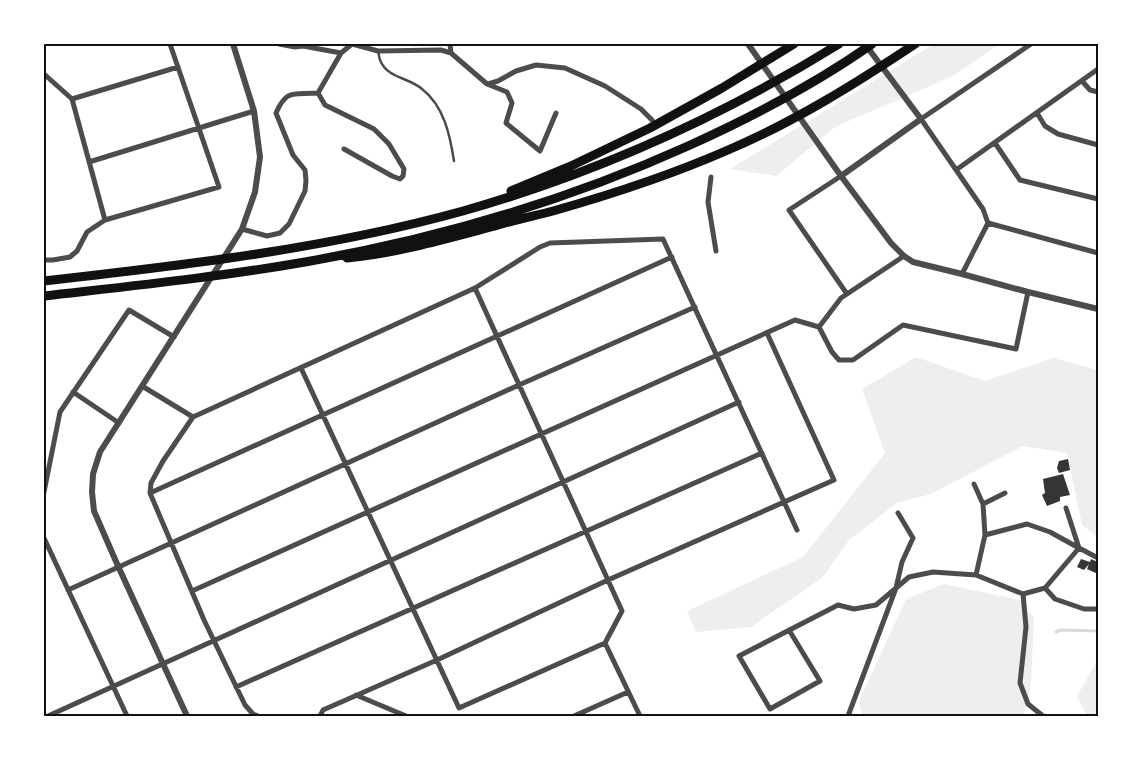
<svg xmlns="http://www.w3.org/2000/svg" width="1142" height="760" font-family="Rubik,sans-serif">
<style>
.green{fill:#eee}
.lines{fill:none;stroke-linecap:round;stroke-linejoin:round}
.stream{stroke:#d9d9d9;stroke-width:3}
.building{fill:#353535}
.service{stroke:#4c4c4c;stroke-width:2.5}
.minor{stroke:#4c4c4c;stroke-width:5}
.tertiary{stroke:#4c4c4c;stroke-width:6}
.motorway{stroke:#111;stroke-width:9}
.neatline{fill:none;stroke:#111;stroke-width:2}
</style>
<rect width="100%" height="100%" fill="#fff"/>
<!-- green -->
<path class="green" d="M934,44h66l-47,32 -118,51 -59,49 -46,-7z
M916,357l69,24 68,-23 45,12v167l-16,-12 -15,-72 -44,-7 -92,48 -34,9 -48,37 -26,37 -72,50 -55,5 -9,-21 116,-54 82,-104 -23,-64z
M944,584l75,16 15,18 -3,65 -7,33h-162l-3,-15 47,-102z
M1098,659v57h-11l-10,-20z"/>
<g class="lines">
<!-- stream -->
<path class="stream" d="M1056,632l5,-2 37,1"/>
</g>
<!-- building -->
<path class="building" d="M1068,459l2,11 -11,3 -2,-5 2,-7z
M1063,474l7,21 -10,2v4l-13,5 -5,-11 3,-2 -2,-14z
M1081,559l9,3 1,-3 7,3v12l-11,-5 2,-5 -5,6 -7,-3z"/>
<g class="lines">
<!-- service -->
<path class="service" d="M378,51c1,4 1,8 3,11 7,16 29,16 41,27 22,17 28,46 32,72"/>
<!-- minor -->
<path class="minor" d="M279,44l16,3 8,-1 38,7
M352,44l26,7 63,-1 10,3 36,31 20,8 5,11 -6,20 34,28 16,-38
M450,44l1,9
M44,74l28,25 33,121
M1082,81l8,9 8,2
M488,84l10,-3 18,-10 20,-6 29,3 40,18 36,23 11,11
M318,93l23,-40 11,-9
M72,99l106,-32
M1037,113l8,13 13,8 40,11
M995,143l25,37 78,19
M89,162l165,-51
M956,170l142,-101
M841,176l-52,34 58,84
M711,177l-3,25 8,49
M988,223l110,30
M242,229l25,7 13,-3 9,-9 16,-33 1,-10 -1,-11 -12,-15 -17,-42c11,-25 18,-18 42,-20l7,12 49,24 15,15 15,25 -1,7 -3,3 -8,-3 -48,-27
M44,260h9l17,-3 7,-6 10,-19 18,-12 114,-33 -49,-143
M962,274l26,-51 -5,-14 -62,-90 110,-75
M819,327l13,25 7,8h14l50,-35 113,24 12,-57
M301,368l158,340 146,-65 17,-32 -147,-323
M142,386l51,31
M73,392l46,31
M974,484l9,20 2,31 -9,40
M44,492l16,-80 69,-102 45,27
M150,493l522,-236
M983,504l22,-11
M985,535l42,-11 23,8 29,16 -13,-40
M44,538l83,178
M1045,588l34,-40 19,10
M68,590l451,-205 176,-78
M192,591l603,-271 24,7 22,-29 63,-42
M1023,594l3,33 -6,56 8,21 15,12
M789,630l31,51 -50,28 -31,-53 99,-51 16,4 22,-4 33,-28 24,-5 43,3 47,19 22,-6 10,11 29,10h14
M605,643l35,73
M236,687l526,-234
M356,695l50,21
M48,716l691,-314
M258,716l-5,-2 -8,-9 -41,-85 -54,-127 1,-10 12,-22 30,-44 282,-129 65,-41 10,-4 113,-4 134,291
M320,716l3,-6 114,-50 171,-80 226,-100 -67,-147
M574,716l54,-24
M848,716l48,-128 6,-26 11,-24 -15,-25"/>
<!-- tertiary -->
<path class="tertiary" d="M748,44l93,132 50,67 13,13 9,6 49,12 66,18 70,17
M841,176l80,-57 -56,-75
M187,716l-69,-150 -24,-55 -2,-19 1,-18 7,-22 142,-223 13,-37 5,-35 -6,-46 -21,-67"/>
<!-- motorway -->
<path class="motorway" d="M511,191l60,-25 79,-38 72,-40 72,-44
M347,258c51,-5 99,-19 148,-32 19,-6 39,-10 58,-15 60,-17 118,-36 175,-61 66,-28 127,-66 187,-106
M44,281c141,-16 282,-32 419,-70 134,-38 258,-94 376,-167
M44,296c87,-10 175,-19 261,-34 132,-23 261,-61 383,-116 64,-29 126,-61 184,-102"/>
</g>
<!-- border -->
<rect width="1142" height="760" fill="none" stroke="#ffffff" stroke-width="90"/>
<rect x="45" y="45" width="1052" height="670" class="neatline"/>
</svg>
